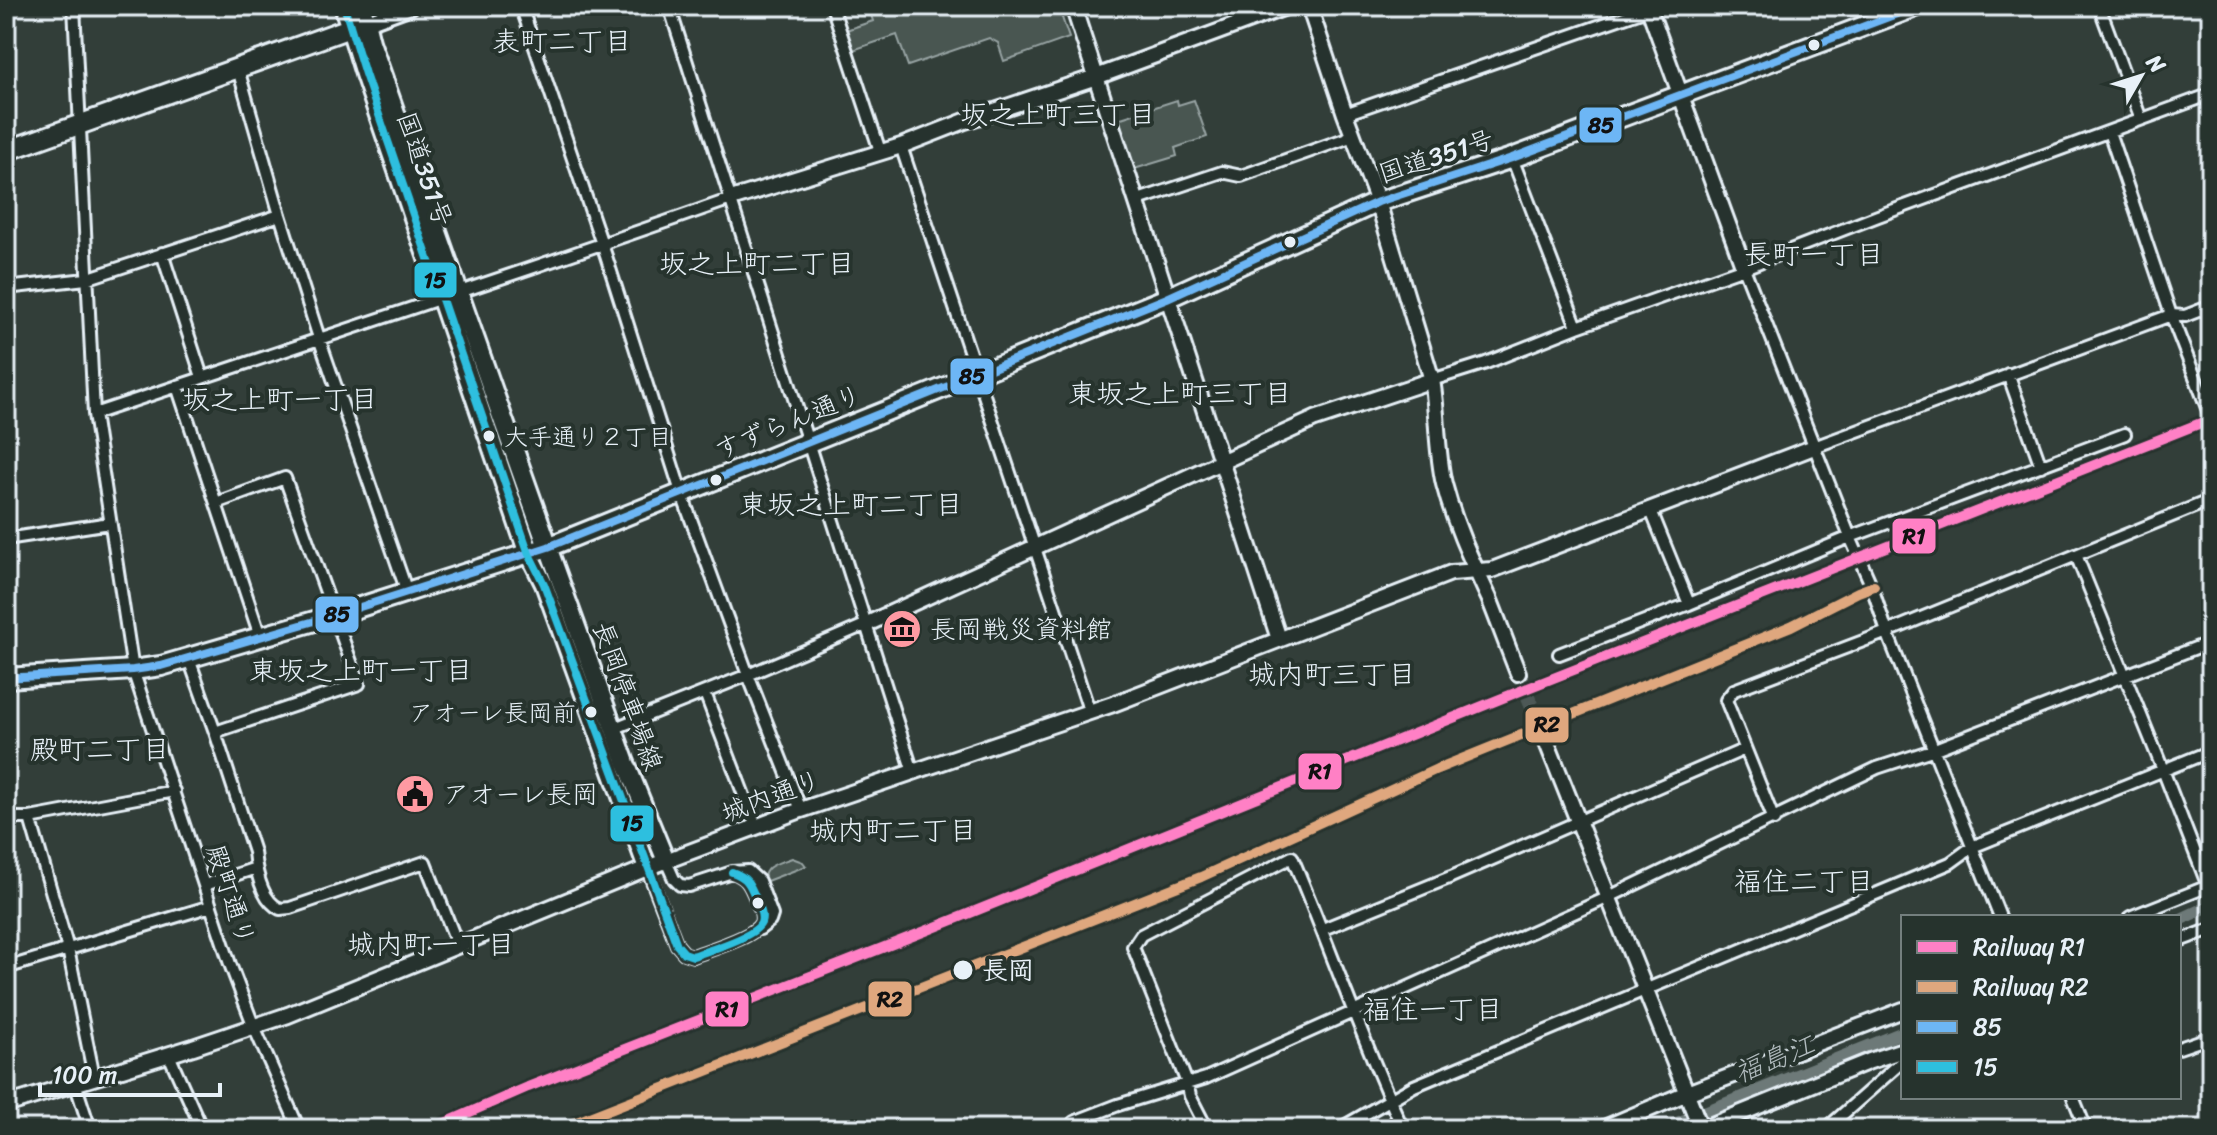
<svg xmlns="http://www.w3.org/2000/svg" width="2217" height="1135" font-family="Sriracha,'Klee One',sans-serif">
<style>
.green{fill:#495651;stroke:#98a4a4;stroke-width:2}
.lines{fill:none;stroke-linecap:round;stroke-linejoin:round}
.canal{stroke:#6d7978;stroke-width:12}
.secondary-tunnel{stroke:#4d5956;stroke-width:14;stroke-dasharray:14 7;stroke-linecap:butt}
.street-casing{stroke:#e8f1f8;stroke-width:16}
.secondary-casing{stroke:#e8f1f8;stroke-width:20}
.primary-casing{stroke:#e8f1f8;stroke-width:22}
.highway-casing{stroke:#e8f1f8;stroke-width:24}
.street{stroke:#26332d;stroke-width:10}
.secondary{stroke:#26332d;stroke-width:14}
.primary{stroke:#26332d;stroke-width:16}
.highway{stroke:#26332d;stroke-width:18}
.rail-casing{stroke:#e8f1f8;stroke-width:7}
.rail{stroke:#26332d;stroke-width:4;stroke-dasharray:12;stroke-linecap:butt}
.bus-1-casing{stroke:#26332d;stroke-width:14}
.bus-2-casing{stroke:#26332d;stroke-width:14}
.bus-1{stroke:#6db6f5;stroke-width:8}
.bus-2{stroke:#2dbfdf;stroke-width:8}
.rail-1-casing{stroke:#26332d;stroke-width:16}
.rail-2-casing{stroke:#26332d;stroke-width:16}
.rail-1{stroke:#ff80c5;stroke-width:10}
.rail-2{stroke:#dfa77e;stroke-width:10}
.bus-dot{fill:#e8f1f8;stroke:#26332d;stroke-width:3}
.labels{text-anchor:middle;stroke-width:8;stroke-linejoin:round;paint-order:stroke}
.bus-label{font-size:24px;fill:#e8f1f8;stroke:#26332d;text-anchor:start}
.street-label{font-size:26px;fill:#e8f1f8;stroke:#26332d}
.poi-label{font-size:26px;fill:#e8f1f8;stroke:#26332d;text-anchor:start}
.stop-label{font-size:26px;font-weight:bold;fill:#e8f1f8;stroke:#26332d;text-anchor:start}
.neighbourhood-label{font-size:28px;fill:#e8f1f8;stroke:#26332d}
.water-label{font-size:28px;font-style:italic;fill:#b1bbbe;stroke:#26332d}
.line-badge{stroke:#26332d;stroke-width:3}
.pale-badge-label{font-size:22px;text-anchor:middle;font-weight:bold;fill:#111}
</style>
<rect width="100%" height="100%" fill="#323e39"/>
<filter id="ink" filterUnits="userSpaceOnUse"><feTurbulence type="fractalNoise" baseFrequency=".0125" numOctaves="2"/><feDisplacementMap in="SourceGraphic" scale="16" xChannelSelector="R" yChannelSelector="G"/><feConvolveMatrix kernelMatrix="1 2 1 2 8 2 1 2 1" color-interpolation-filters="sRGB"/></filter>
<g filter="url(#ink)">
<!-- green -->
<path class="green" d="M868,6h190l11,32 -65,23 -6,-18 -9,-5 -81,28 -11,-31 -44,15 -7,-20 27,-9z
M1177,100l1,5 16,-5 13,37 -32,11 2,8 -46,14 -16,-50z
M792,858l11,4 3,4 -42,16c-2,-17 15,-19 28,-24z"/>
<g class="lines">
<!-- canal -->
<path class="canal" d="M2179,920l32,-15
M1662,1129l241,-97"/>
<!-- secondary-tunnel -->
<path class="secondary-tunnel" d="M1518,673l25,60"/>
<!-- street casing -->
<g class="street-casing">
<path id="street" d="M74,6l20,408 39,256 97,294 24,63 45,102
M521,6l85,250 75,236 67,183 53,135
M669,6l244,766
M832,6l48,145
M2099,6l42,113
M238,69l42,146 39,123 88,254
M1345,114l308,-107
M2109,132l62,183 40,103
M901,146l189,567
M1512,158l65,169
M1135,201l87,-29 19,4 112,-40
M162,253l40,124
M1744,268l106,269 22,50 15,45 113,285
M6,288l80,-9 194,-64
M2008,374l33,92
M1432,380l54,-17 91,-36 167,-59 134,-52 333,-122
M177,386l83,250
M94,414c212,-71 425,-140 637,-215
M1814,447l357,-132 14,1 26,-10
M1650,508l39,96
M6,539l104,-16
M2076,555l87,215 48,124
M1559,654l130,-50 161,-67 275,-103
M189,659l26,73 39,120c2,19 7,48 26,57l10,-1 135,-46 33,84
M705,693l51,134
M615,728l133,-53 119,-51
M215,732l144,-48 -74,-206 -69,25
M6,818h24l144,-27
M30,818l38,131 26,128
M1774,820l-48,-120 8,-10 153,-58 324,-132
M666,861l8,18 6,6 9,1 43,-14 16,-1 11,10 13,34 -2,6 -10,8
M647,868l30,77 7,8 9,3c16,-6 62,-19 68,-33 3,-8 -2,-17 -5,-24 -6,-15 -9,-22 -24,-27
M205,885l51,-17
M2130,917l81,-32
M1323,929l128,-52 294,-128
M2179,941l32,-12
M6,968l205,-62
M2179,1048l32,-11
M169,1055l33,74
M75,1083l15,46
M2073,1097l13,32
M1069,1129l5,-7 44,-17 88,-27 403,-181 268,-129 58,-19 276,-107
M1207,1129l-17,-33 -3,-13 -54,-136 8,-12 151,-78c38,90 70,183 111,272
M1339,1129l75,-43 536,-223 22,-16 239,-96
M1826,1129l77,-68"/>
</g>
<!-- secondary casing -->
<g class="secondary-casing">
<path id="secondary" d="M1073,6l206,633
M1309,6l36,108 33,88 54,178c6,34 4,70 12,104 11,42 27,75 45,114 10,25 19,50 29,75
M1648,6l96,262
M365,23l46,-17
M731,199l170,-53 64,-25 131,-44 192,-71
M867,624l448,-205 117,-39
M1543,733l158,396
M6,1105l187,-58 95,-32 359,-147 154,-58 312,-106 338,-131 41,-3 322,-123
M1602,1129l85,-36 216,-83
M1702,1129l168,-68 33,-11"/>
</g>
<!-- primary casing -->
<g class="primary-casing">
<path id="primary" d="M548,547l78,216 40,98
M529,554l15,30 103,284"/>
</g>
<!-- highway casing -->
<g class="highway-casing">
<path id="highway" d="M344,6l21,68 164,480
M361,6l9,36 178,505
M6,151l355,-127
M6,678l127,-8 28,-4 174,-51 213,-68 619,-249 211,-96 134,-44 406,-152"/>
</g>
<!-- street -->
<use href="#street" class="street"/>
<!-- secondary -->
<use href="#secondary" class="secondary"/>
<!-- primary -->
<use href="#primary" class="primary"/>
<!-- highway -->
<use href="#highway" class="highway"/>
<!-- rail casing -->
<g class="rail-casing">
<path id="rail" d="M431,1129l97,-42 400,-157 633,-255
M559,1129l642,-252 201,-92"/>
</g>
<!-- rail -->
<use href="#rail" class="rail"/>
<!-- bus-1 casing -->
<g class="bus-1-casing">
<path id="bus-1" d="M6,678l127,-8 28,-4 174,-51 213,-68 619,-249 211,-96 134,-44 406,-152"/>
</g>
<!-- bus-2 casing -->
<g class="bus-2-casing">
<path id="bus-2" d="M344,6l21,68 164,480 15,30 133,361 7,8 9,3c16,-6 62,-19 68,-33 3,-8 -2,-17 -5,-24 -6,-15 -9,-22 -24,-27"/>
</g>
<!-- bus-1 -->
<use href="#bus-1" class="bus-1"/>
<!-- bus-2 -->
<use href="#bus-2" class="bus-2"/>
<!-- rail-1 casing -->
<g class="rail-1-casing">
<path id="rail-1" d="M431,1129l97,-42 400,-157 572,-231 711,-280"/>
</g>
<!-- rail-2 casing -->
<g class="rail-2-casing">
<path id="rail-2" d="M559,1129l642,-252 236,-108 354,-143 67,-34 16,-6"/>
</g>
<!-- rail-1 -->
<use href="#rail-1" class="rail-1"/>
<!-- rail-2 -->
<use href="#rail-2" class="rail-2"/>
</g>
</g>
<!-- icons -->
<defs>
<g id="museum-disc" transform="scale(2)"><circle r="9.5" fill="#ff9aa2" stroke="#26332d"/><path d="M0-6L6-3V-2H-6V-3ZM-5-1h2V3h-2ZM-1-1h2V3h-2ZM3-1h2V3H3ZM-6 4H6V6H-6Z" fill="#111"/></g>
<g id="civic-disc" transform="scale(2)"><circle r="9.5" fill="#ff9aa2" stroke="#26332d"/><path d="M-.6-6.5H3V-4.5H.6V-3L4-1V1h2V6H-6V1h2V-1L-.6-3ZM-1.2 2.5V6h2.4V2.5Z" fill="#111"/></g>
</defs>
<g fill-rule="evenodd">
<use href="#museum-disc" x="902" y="629"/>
<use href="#civic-disc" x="415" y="794"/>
</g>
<!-- markers -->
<g class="bus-dot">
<circle cx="1814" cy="45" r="7"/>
<circle cx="1290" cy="242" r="7"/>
<circle cx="489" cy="436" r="7"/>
<circle cx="716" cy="480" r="7"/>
<circle cx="591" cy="712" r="7"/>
<circle cx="758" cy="903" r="7"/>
<circle cx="963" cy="970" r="11"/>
</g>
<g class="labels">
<!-- bus labels -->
<g class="bus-label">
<text x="504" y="445">大手通り２丁目</text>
<text x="576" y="721" text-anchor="end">アオーレ長岡前</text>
</g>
<!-- street labels -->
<g class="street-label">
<text transform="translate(1436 156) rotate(-18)" y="9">国道351号</text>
<text transform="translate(425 169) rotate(71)" y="9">国道351号</text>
<text transform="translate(788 422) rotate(-22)" y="9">すずらん通り</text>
<text transform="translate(628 696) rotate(70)" y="9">長岡停車場線</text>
<text transform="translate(771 796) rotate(-20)" y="9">城内通り</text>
<text transform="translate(231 895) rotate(72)" y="9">殿町通り</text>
</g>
<!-- poi labels -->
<g class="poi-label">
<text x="930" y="638">長岡戦災資料館</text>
<text x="443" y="803">アオーレ長岡</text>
</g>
<!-- stop labels -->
<g class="stop-label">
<text x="982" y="979">長岡</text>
</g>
<!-- neighbourhood labels -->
<g class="neighbourhood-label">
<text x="562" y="51">表町二丁目</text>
<text x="1058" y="124">坂之上町三丁目</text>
<text x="1814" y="264">長町一丁目</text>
<text x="757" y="273">坂之上町二丁目</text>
<text x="1180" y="403">東坂之上町三丁目</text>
<text x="280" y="409">坂之上町一丁目</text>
<text x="851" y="514">東坂之上町二丁目</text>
<text x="361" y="680">東坂之上町一丁目</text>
<text x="1332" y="684">城内町三丁目</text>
<text x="100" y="759">殿町二丁目</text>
<text x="893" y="840">城内町二丁目</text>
<text x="1804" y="891">福住二丁目</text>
<text x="431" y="954">城内町一丁目</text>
<text x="1433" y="1019">福住一丁目</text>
</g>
<!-- water labels -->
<g class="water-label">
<text transform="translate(1774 1058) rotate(-22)" y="10">福島江</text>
</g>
</g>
<g class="line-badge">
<rect x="1578" y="106" width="45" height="38" rx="8" fill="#6db6f5"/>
<rect x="413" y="261" width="45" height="38" rx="8" fill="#2dbfdf"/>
<rect x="949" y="357" width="46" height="39" rx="8" fill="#6db6f5"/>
<rect x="1891" y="517" width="46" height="38" rx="8" fill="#ff80c5"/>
<rect x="314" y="595" width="46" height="39" rx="8" fill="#6db6f5"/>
<rect x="1524" y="706" width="46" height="38" rx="8" fill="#dfa77e"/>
<rect x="1297" y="752" width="46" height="39" rx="8" fill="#ff80c5"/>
<rect x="609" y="804" width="46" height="39" rx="8" fill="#2dbfdf"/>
<rect x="867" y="980" width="46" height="38" rx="8" fill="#dfa77e"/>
<rect x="704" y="990" width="46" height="38" rx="8" fill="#ff80c5"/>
</g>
<g class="pale-badge-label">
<text x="1601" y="133">85</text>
<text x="435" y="288">15</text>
<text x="972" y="384">85</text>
<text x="1914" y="544">R1</text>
<text x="337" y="622">85</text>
<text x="1547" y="732">R2</text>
<text x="1320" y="779">R1</text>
<text x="632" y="831">15</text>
<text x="890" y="1007">R2</text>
<text x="727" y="1017">R1</text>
</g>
<!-- margin -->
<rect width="2217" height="1135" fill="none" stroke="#26332d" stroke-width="32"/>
<rect x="16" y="16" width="2185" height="1103" fill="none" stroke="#e8f1f8" stroke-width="3" filter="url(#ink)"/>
<!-- legend -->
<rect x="1901" y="915" width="280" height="184" fill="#26332d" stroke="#747f7e" stroke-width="2"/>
<rect x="1917" y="941" width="40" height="12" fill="#ff80c5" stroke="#747f7e" stroke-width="2"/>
<text x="1973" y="955" font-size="24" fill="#e8f1f8">Railway R1</text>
<rect x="1917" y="981" width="40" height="12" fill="#dfa77e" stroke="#747f7e" stroke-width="2"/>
<text x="1973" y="995" font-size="24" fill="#e8f1f8">Railway R2</text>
<rect x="1917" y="1021" width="40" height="12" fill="#6db6f5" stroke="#747f7e" stroke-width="2"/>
<text x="1973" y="1035" font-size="24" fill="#e8f1f8">85</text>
<rect x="1917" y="1061" width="40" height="12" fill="#2dbfdf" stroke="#747f7e" stroke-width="2"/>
<text x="1973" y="1075" font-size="24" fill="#e8f1f8">15</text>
<!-- north arrow -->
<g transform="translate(2141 76) rotate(51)" stroke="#26332d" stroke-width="6" paint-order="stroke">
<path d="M0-6L14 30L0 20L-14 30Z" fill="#e8f1f8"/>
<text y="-12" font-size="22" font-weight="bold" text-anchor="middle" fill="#e8f1f8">N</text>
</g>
<!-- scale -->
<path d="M40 1083v12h180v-12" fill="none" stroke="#e8f1f8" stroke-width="4"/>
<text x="52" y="1083" font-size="24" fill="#e8f1f8" stroke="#26332d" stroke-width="6" paint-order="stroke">100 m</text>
</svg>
